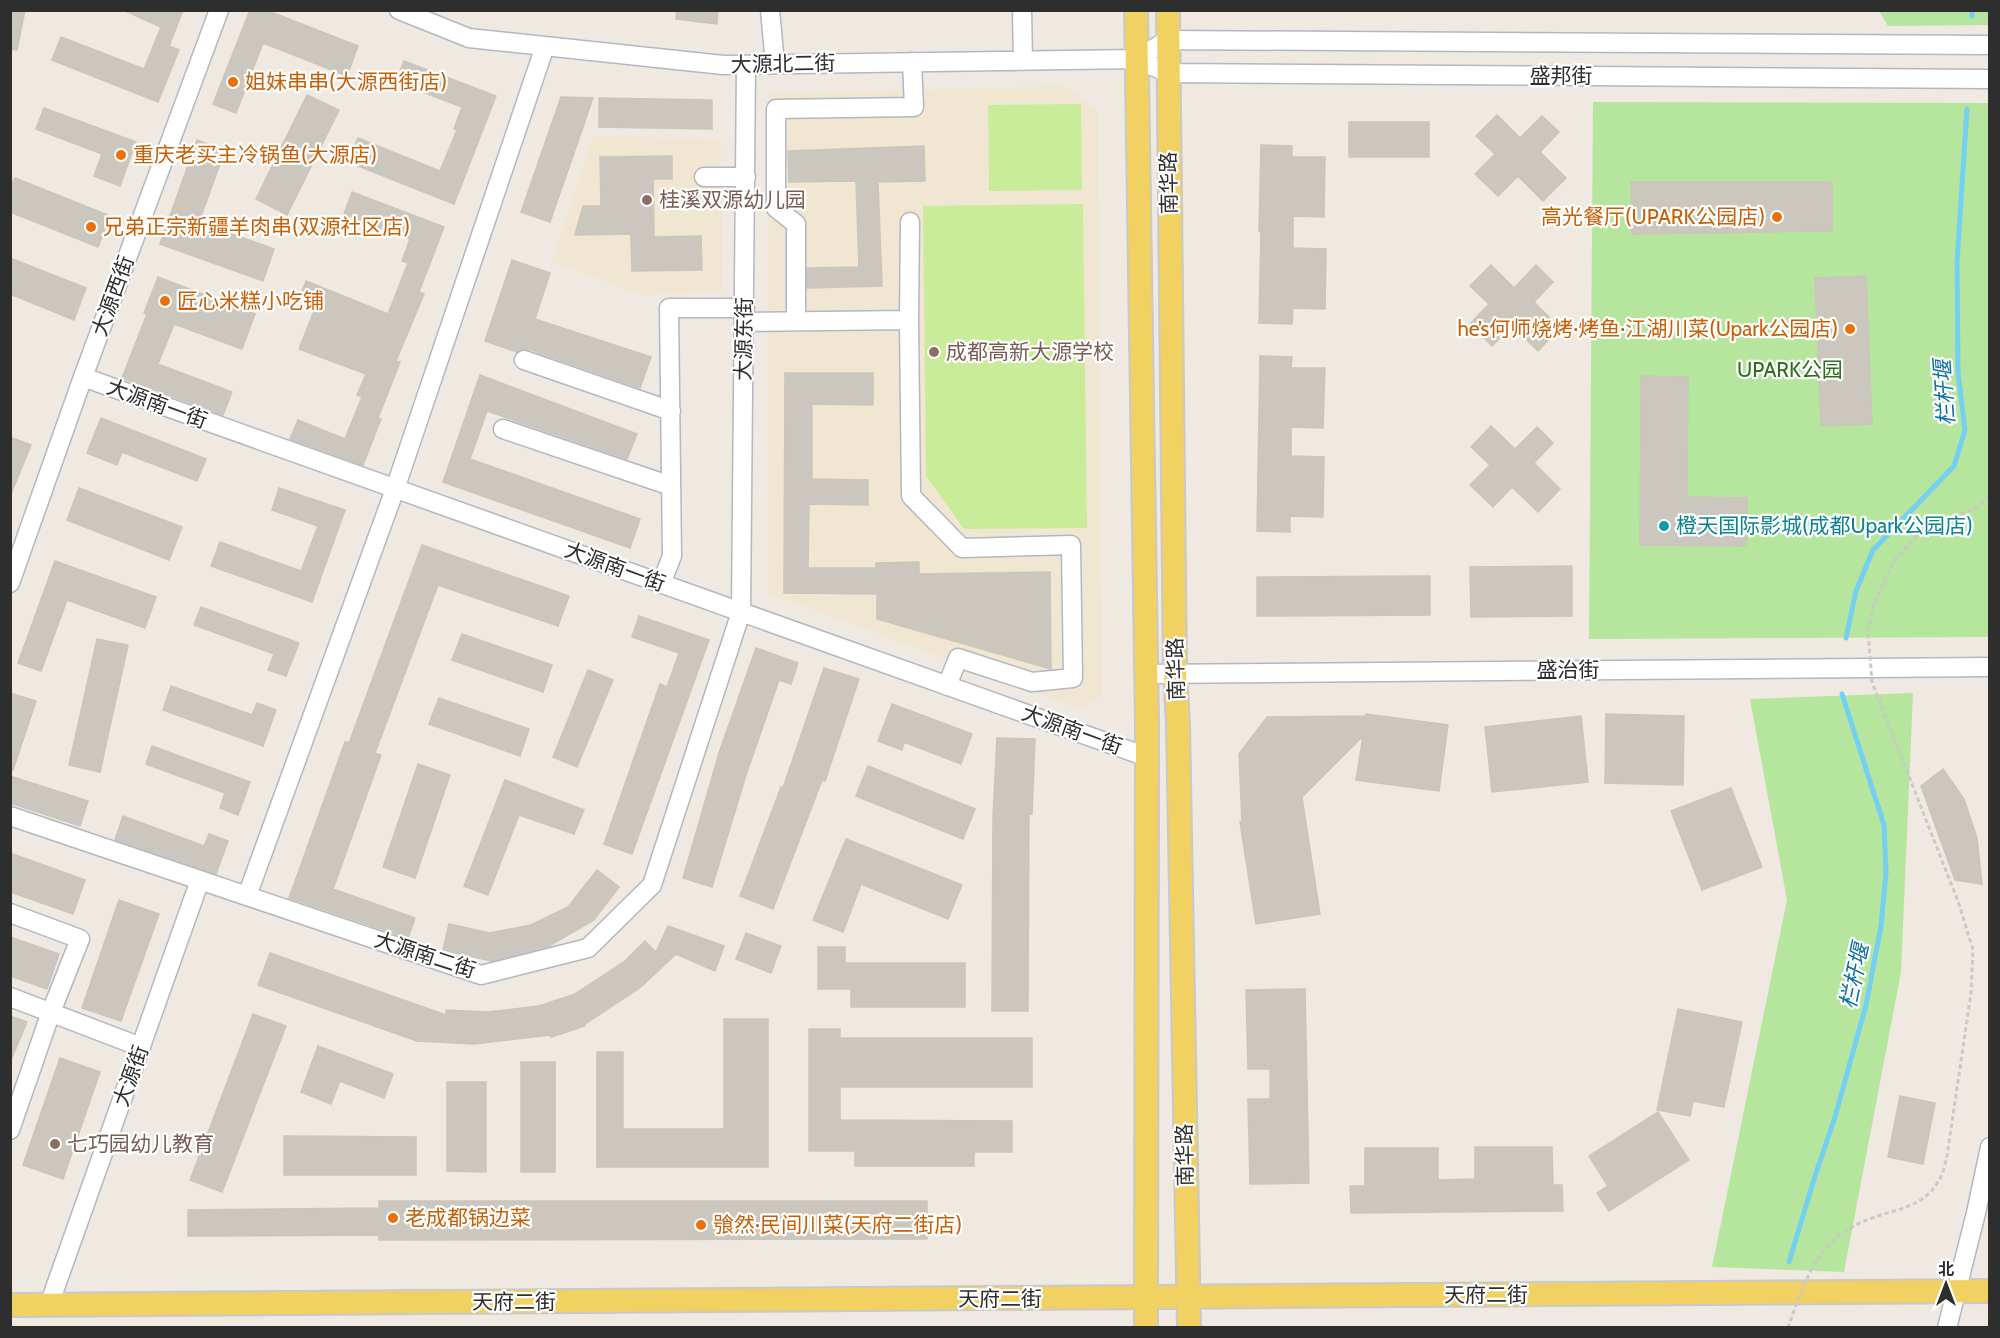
<svg xmlns="http://www.w3.org/2000/svg" width="2000" height="1338" font-family="Cabin,'Noto Sans SC',sans-serif">
<style>
.education{fill:#f0e6d1}
.green{fill:#b6e59e}
.pitch{fill:#c9ec9a}
.lines{fill:none;stroke-linecap:round;stroke-linejoin:round}
.stream{stroke:#75cff0;stroke-width:5}
.building{fill:#cbc7bf;stroke:#cbc5ba;stroke-width:1.5}
.minor-casing{stroke:#b4b7c1;stroke-width:21}
.major-casing{stroke:#c9c9c9;stroke-width:26}
.path{stroke:#c9c9c9;stroke-width:3;stroke-dasharray:4.5 3;stroke-linecap:butt}
.minor{stroke:#fff;stroke-width:18}
.major{stroke:#f2d163;stroke-width:22}
.path-bridge{stroke:#c9c9c9;stroke-width:3;stroke-dasharray:4.5 3;stroke-linecap:butt}
.food-dot{fill:#e8710a;stroke:#fff;stroke-width:2}
.education-dot{fill:#8d6e63;stroke:#fff;stroke-width:2}
.culture-dot{fill:#0f9aa8;stroke:#fff;stroke-width:2}
.labels{text-anchor:middle;stroke-width:4.5;stroke-linejoin:round;paint-order:stroke}
.street-label{font-size:21px;fill:#2e2e2e;stroke:#fff}
.food-label{font-size:21px;fill:#c56008;stroke:#fff;text-anchor:start}
.education-label{font-size:21px;fill:#785e54;stroke:#fff;text-anchor:start}
.park-label{font-size:21px;fill:#2c6e1b;stroke:#fff}
.culture-label{font-size:21px;fill:#0d838f;stroke:#fff;text-anchor:start}
.water-label{font-size:22px;font-style:italic;fill:#0d6fa3;stroke:#fff}
</style>
<rect width="100%" height="100%" fill="#efe9e1"/>
<!-- education -->
<path class="education" d="M1064,86l34,24 4,585 -21,15 -312,-117 -1,-499z
M593,136l128,3 1,153 -80,3 -90,-33z"/>
<!-- green -->
<path class="green" d="M1879,11h110v14l-101,1z
M1593,102l396,1v534l-400,2z
M1913,693l-12,279 -57,300 -132,-5 75,-367 -37,-201z"/>
<!-- pitch -->
<path class="pitch" d="M1081,104l1,86 -93,1 -1,-86z
M1083,204l4,324 -123,1 -38,-53 -3,-270z"/>
<g class="lines">
<!-- stream -->
<path class="stream" d="M1972,16v-6
M1846,638l10,-47 17,-41 81,-84 11,-36 -7,-58 -1,-110 10,-153
M1789,1262l26,-86 20,-59 31,-112 15,-79 5,-53 -2,-48 -42,-131"/>
</g>
<!-- building -->
<path class="building" d="M10,10h15l-8,40 -7,-1z
M183,10l-14,36 10,4 -21,52 -106,-42 9,-23 83,32 17,-42 -38,-17z
M250,10h16l92,36 -11,30 -84,-33 -27,70 -23,-9z
M677,10h41l-1,14 -41,-5z
M404,61l92,35 -42,108 -106,-42 10,-24 82,33 17,-41 -3,-1 8,-22 -66,-25z
M307,95l32,15 -52,105 -31,-16z
M561,97l32,1 -43,124 -29,-10z
M599,98l113,2v29l-113,-2z
M44,108l92,34 -16,44 -26,-10 8,-22 -66,-25z
M1497,115l23,23 22,-22 17,16 -19,20 26,26 -23,23 -25,-25 -20,20 -23,-22 20,-20 -19,-18z
M1349,122h80v35h-80z
M197,140l28,10 -26,72 75,27 -11,32 -103,-37z
M1261,145l31,1v11h33l-1,60 -31,-1v32l33,1 -1,60 -32,-1 -1,16 -33,-1 2,-92h-2z
M924,146l1,35 -47,1 4,104 -75,2v-20l52,-1 -3,-86 -67,1 -1,-31z
M672,156v23h-19l1,58 47,-1 1,34 -70,1 -1,-37 -56,1 8,-29h18l-1,-49z
M15,178l95,38 -12,31 -88,-35v-24z
M1631,182h201v49l-200,3z
M352,192l92,35 -25,65 5,2 -28,67 4,1 -22,56 3,1 -18,46 -73,-26 8,-19 47,19 17,-42 -5,-2 9,-21 -67,-25 15,-38 -17,-7 9,-23 82,33 20,-51 -6,-2 8,-22 -66,-25z
M10,258l76,30 -12,32 -64,-26z
M512,260l38,13 -15,46 116,38 -11,31 -112,-39 -11,3 -32,-11z
M1491,265l23,23 22,-23 17,17 -19,20 26,26 -22,23 -26,-25 -20,20 -22,-22 19,-20 -19,-18z
M1866,276l6,148 -51,2 -6,-148z
M158,277l97,37 -13,35 -68,-25 -16,40 74,28 -9,23 -101,-37 25,-64 -3,-1z
M1260,356l32,1 -1,11h34l-2,60 -32,-1v29l33,1 -1,60 -33,-1v16l-33,-1z
M785,373h88v32l-61,-1v75l56,1v25l-59,-1 -1,64h68v-5l43,-1v12l131,-2 1,97 -174,-50v-25l-93,-1z
M480,375l157,59 -10,25 -140,-48 -17,48 170,60 -10,29 -187,-66z
M1641,376l47,1 -1,120 60,1 -1,48 -106,-1z
M101,418l105,41 -9,22 -75,-29 -5,13 -30,-12z
M1491,426l24,23 22,-22 16,16 -19,20 26,26 -22,23 -26,-25 -19,20 -23,-22 20,-20 -19,-18z
M10,437l21,8 -20,49h-1z
M79,488l103,39 -13,33 -102,-40z
M279,488l66,22 -33,92 -101,-36 9,-24 81,29 17,-45 -46,-16z
M422,545l147,51 -11,30 -120,-41 -63,168 6,2 -48,134 82,29 -7,20 -119,-40 56,-156 4,1z
M55,561l101,36 -11,31 -78,-28 -26,71 -23,-8z
M1572,566v50l-101,1 -1,-50z
M1430,576v39l-173,1v-39z
M201,607l98,36 -13,33 -18,-6 6,-16 -80,-29z
M639,616l70,24 -77,214 -28,-10 56,-160 7,3 12,-34 -47,-16z
M462,634l90,31 -9,27 -91,-32z
M97,639l31,6 -28,127 -31,-7z
M756,648l42,15 -7,21 -12,-4 -33,95 -34,112 -29,-9 36,-125z
M824,668l35,11 -34,102 -3,-1 -49,129 -33,-13 41,-109 2,1z
M588,670l25,10 -36,87 -24,-10z
M171,686l81,29 5,-12 19,7 -13,36 -100,-36z
M10,693l26,8 -23,69 -3,-1z
M439,698l90,31 -9,27 -91,-32z
M892,704l80,30 -11,30 -57,-22 -2,8 -24,-9z
M1366,714l82,11 -9,66 -83,-11 7,-44 -61,61 18,117 -64,10 -16,-102h2l-3,-68 28,-37 98,-1z
M1606,714l78,2 -1,69 -78,-2z
M1581,716l7,66 -96,10 -7,-65z
M997,738l38,1 -3,75h-3l-1,197h-36l1,-194z
M152,746l98,36 -12,33 -18,-7 5,-15 -79,-29z
M418,764l32,11 -35,103 -32,-11z
M868,766l107,43 -12,30 -107,-43z
M1943,769l21,30 13,39 5,46 -27,-4 -34,-94z
M10,776l78,25 -8,25 -70,-23z
M505,780l79,30 -10,24 -55,-19 -31,80 -24,-9z
M1731,788l31,79 -60,23 -31,-79z
M123,816l81,30 5,-12 19,7 -12,33 -101,-34z
M846,839l116,46 -14,34 -87,-35 -18,48 -30,-12z
M10,853l75,27 -12,34 -63,-22z
M597,870l22,17 -25,33 -45,26 -58,15 -48,-11 6,-26 41,9 41,-8 37,-18z
M119,900l40,14 -38,107 -39,-13z
M668,926l56,20 -9,25 -39,-17 -35,33 -56,37v2l-34,11 -1,-2 -76,9 -57,-3 -159,-56 12,-32 176,62v-5l42,2 51,-6 36,-12 49,-32 21,-21 11,11z
M746,933l35,13 -10,27 -35,-14z
M10,937l49,17 -12,35 -37,-13z
M818,947h27v16h120v44h-114v-18h-33z
M1305,989l4,194 -59,1 -2,-85h22v-30h-22l-2,-79z
M1678,1009l64,13 -18,85 -31,-6 -3,15 -33,-6z
M253,1014l33,12 -64,166 -32,-12z
M10,1016l17,6 -16,38h-1z
M724,1019h44v148h-171v-115h26v77h101z
M809,1029h31v9h192v49h-192v33l172,1v31h-38v14h-119v-15h-46z
M318,1046l75,28 -9,24 -44,-17 -9,23 -30,-12z
M60,1058l40,14 -37,107 -40,-14z
M521,1062h34v110h-34z
M447,1082h39v90l-39,-1z
M1900,1096l35,7 -12,61 -35,-7z
M1658,1112l31,48 -80,51 -12,-18 11,-7 -19,-30z
M284,1136l132,1v38h-132z
M1475,1147h77l1,38h9l1,26 -212,2 -1,-27h15v-38h73v32l37,-1z
M379,1201h548v38l-548,1v-5l-191,1v-26l191,-2z"/>
<g class="lines">
<!-- minor casing -->
<g class="minor-casing">
<path id="minor" d="M399,10l70,28 254,27 413,-6 32,-19 822,5
M770,10l5,54
M1022,10l1,51
M1136,59l32,14 822,6
M704,177h42
M909,320l1,-98
M796,321v-97l-20,-16v-99l138,-2 -2,-45
M744,322l165,-2 2,176 51,52 109,-3 2,133 -41,4 -74,-24 -11,28
M524,360l147,51
M83,377l1064,380
M503,429l168,57
M10,583l73,-206 136,-367
M661,584l11,-28 -3,-248h76
M1146,674l844,-7
M10,816l471,159 107,-27 64,-63 89,-273 5,-547
M247,896l148,-407 150,-443
M10,913l70,26 -29,73 -41,118
M10,997l131,50
M49,1305l151,-425
M1947,1328l29,-115 14,-66"/>
</g>
<!-- major casing -->
<g class="major-casing">
<path id="major" d="M1136,10l11,714 -1,604
M1168,10l7,663 3,51 11,604
M10,1305l1980,-14"/>
</g>
<!-- path -->
<path class="path" d="M1990,402v7"/>
<!-- minor -->
<use href="#minor" class="minor"/>
<!-- major -->
<use href="#major" class="major"/>
<!-- path-bridge -->
<path class="path-bridge" d="M1788,1328c11,-33 25,-75 55,-95 7,-5 16,-10 24,-13 26,-11 55,-11 71,-38 5,-7 7,-18 9,-26l24,-163 2,-43 -14,-46 -87,-222 -4,-51 7,-30 19,-40 22,-24 27,-16 36,-15 11,-12"/>
</g>
<!-- markers -->
<g class="food-dot">
<circle cx="233" cy="82" r="6"/>
<circle cx="121" cy="155" r="6"/>
<circle cx="1777" cy="217" r="6"/>
<circle cx="91" cy="227" r="6"/>
<circle cx="165" cy="301" r="6"/>
<circle cx="1850" cy="329" r="6"/>
<circle cx="393" cy="1218" r="6"/>
<circle cx="701" cy="1225" r="6"/>
</g>
<g class="education-dot">
<circle cx="647" cy="200" r="6"/>
<circle cx="934" cy="352" r="6"/>
<circle cx="55" cy="1144" r="6"/>
</g>
<circle class="culture-dot" cx="1664" cy="526" r="6"/>
<g class="labels">
<!-- street labels -->
<g class="street-label">
<text transform="translate(783 64) rotate(-1)" y="7">大源北二街</text>
<text x="1561" y="83">盛邦街</text>
<text transform="translate(1169 183) rotate(-91)" y="7">南华路</text>
<text transform="translate(113 296) rotate(-70)" y="7">大源西街</text>
<text transform="translate(744 339) rotate(-89)" y="7">大源东街</text>
<text transform="translate(157 404) rotate(20)" y="7">大源南一街</text>
<text transform="translate(615 567) rotate(20)" y="7">大源南一街</text>
<text transform="translate(1176 669) rotate(-92)" y="7">南华路</text>
<text x="1568" y="677">盛治街</text>
<text transform="translate(1072 730) rotate(20)" y="7">大源南一街</text>
<text transform="translate(425 955) rotate(18)" y="7">大源南二街</text>
<text transform="translate(131 1076) rotate(-70)" y="7">大源街</text>
<text transform="translate(1185 1155) rotate(-91)" y="7">南华路</text>
<text x="1486" y="1302">天府二街</text>
<text x="1000" y="1306">天府二街</text>
<text x="514" y="1309">天府二街</text>
</g>
<!-- food labels -->
<g class="food-label">
<text x="245" y="89">姐妹串串(大源西街店)</text>
<text x="133" y="162">重庆老买主冷锅鱼(大源店)</text>
<text x="1765" y="224" text-anchor="end">高光餐厅(UPARK公园店)</text>
<text x="103" y="234">兄弟正宗新疆羊肉串(双源社区店)</text>
<text x="177" y="308">匠心米糕小吃铺</text>
<text x="1838" y="336" text-anchor="end">he’s何师烧烤·烤鱼·江湖川菜(Upark公园店)</text>
<text x="405" y="1225">老成都锅边菜</text>
<text x="713" y="1232">飸然·民间川菜(天府二街店)</text>
</g>
<!-- education labels -->
<g class="education-label">
<text x="659" y="207">桂溪双源幼儿园</text>
<text x="946" y="359">成都高新大源学校</text>
<text x="67" y="1151">七巧园幼儿教育</text>
</g>
<!-- park labels -->
<g class="park-label">
<text x="1790" y="377">UPARK公园</text>
</g>
<!-- culture labels -->
<g class="culture-label">
<text x="1676" y="533">橙天国际影城(成都Upark公园店)</text>
</g>
<!-- water labels -->
<g class="water-label">
<text transform="translate(1944 393) rotate(-94)" y="8">栏杆堰</text>
<text transform="translate(1854 976) rotate(-78)" y="8">栏杆堰</text>
</g>
</g>
<!-- border -->
<rect width="2000" height="1338" fill="none" stroke="#2e2e2e" stroke-width="24"/>
<!-- north arrow -->
<g transform="translate(1946 1284)" stroke="#ffffff" stroke-width="4.5" paint-order="stroke">
<path d="M0-4.5L10 22L0 15L-10 22Z" fill="#2e2e2e"/>
<text y="-9" font-size="16" font-weight="bold" text-anchor="middle" fill="#2e2e2e">北</text>
</g>
</svg>
